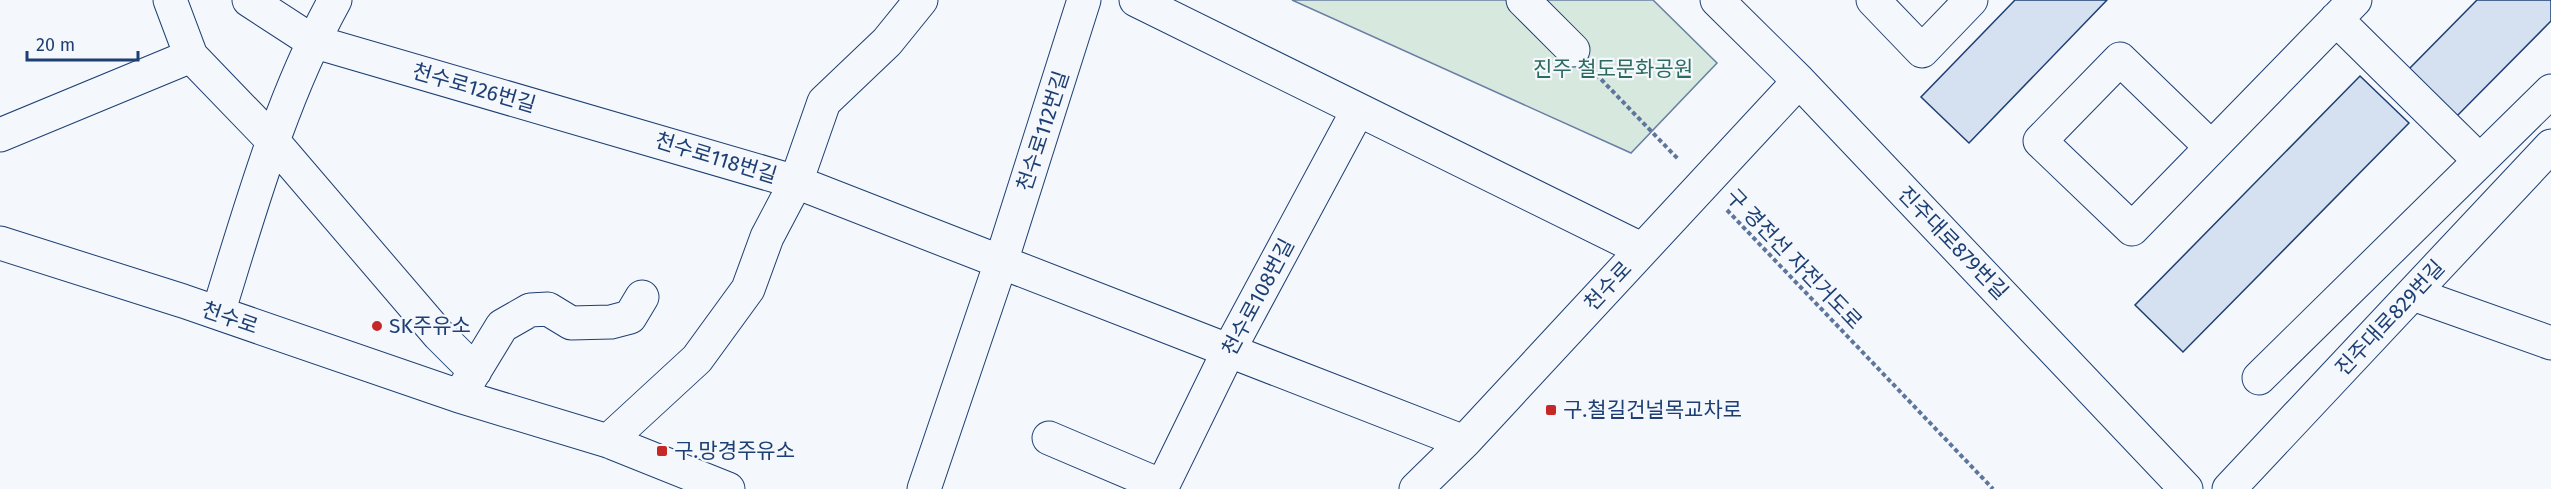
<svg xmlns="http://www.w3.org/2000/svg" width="2551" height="489" font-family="'Fira Sans','Noto Sans KR',sans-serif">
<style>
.green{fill:#d7e8df;stroke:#687fa3;stroke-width:1.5}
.building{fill:#d5e0f0;stroke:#1d3f73;stroke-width:1.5}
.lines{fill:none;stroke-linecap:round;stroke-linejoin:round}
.minor-casing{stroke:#1d3f73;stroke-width:35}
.path{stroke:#5e769c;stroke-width:4;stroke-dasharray:4.5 3;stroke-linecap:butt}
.minor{stroke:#f4f7fb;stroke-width:33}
.poi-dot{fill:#c62828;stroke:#f4f7fb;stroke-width:2}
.labels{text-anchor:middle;stroke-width:4.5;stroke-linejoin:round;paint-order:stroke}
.park-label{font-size:21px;fill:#2c6c60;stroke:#f4f7fb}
.street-label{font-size:21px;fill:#1d3f73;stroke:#f4f7fb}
.poi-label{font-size:21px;fill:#1d3f73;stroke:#f4f7fb;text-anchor:start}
</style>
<rect width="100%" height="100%" fill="#f4f7fb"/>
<!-- green -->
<path class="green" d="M1292,0h361l64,63 -86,90z"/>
<!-- building -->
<path class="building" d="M2015,0h92l-138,143 -48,-46z
M2477,0h74v21l-94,95 -48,-47z
M2360,76l49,47 -226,229 -48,-47z"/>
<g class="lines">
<!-- minor casing -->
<g class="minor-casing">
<path id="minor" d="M170,0l21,56 81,84 167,195 36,36
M249,0l63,41 484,141 205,80 83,-262
M1136,0l505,249
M1523,0l50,50
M1717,0l82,81 387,408
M1873,0l49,51 49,-51
M2336,19l144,142
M0,135l191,-79
M2211,147l-91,-88 -80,82 92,88 223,-229
M0,243l183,58 276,95 149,45 120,48
M2413,294l138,49
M218,313c33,-106 63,-215 117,-313
M2259,378l292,-287
M463,390l39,-64 28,-16 18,-1 23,14 40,-1 19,-5 12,-20
M1049,438l113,48
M608,441l89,-82 51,-70 19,-52 29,-55 28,-80 63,-60 34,-42
M924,489l77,-227 463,180
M1161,489l68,-139 129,-240
M1416,489l48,-47 335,-361
M2229,489l322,-343"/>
</g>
<!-- path -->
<path class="path" d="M1596,74l82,85
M1727,210l266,279"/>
<!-- minor -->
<use href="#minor" class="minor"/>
</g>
<!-- markers -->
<g class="poi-dot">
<circle cx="377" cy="326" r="6"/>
<rect x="1545" y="404" width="12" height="12" rx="3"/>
<rect x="656" y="445" width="12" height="12" rx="3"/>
</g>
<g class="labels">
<!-- park labels -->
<g class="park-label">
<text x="1613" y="76">진주 철도문화공원</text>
</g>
<!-- street labels -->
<g class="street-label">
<text transform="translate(474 88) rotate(16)" y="7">천수로126번길</text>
<text transform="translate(1043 131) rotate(-72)" y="7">천수로112번길</text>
<text transform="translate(716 158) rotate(17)" y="7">천수로118번길</text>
<text transform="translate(1953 243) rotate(46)" y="7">진주대로879번길</text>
<text transform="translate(1794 259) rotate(46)" y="7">구 경전선 자전거도로</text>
<text transform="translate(1608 286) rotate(-47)" y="7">천수로</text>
<text transform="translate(1258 297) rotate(-62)" y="7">천수로108번길</text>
<text transform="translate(230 318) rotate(19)" y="7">천수로</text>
<text transform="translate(2390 318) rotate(-47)" y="7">진주대로829번길</text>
</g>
<!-- poi labels -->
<g class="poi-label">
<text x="389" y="333">SK주유소</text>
<text x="1563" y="417">구.철길건널목교차로</text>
<text x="674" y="458">구.망경주유소</text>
</g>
</g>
<!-- scale -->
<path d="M27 51v9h111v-9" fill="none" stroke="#1d3f73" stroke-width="3"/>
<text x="36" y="51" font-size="18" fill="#1d3f73" stroke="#f4f7fb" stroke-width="4.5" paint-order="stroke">20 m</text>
</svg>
